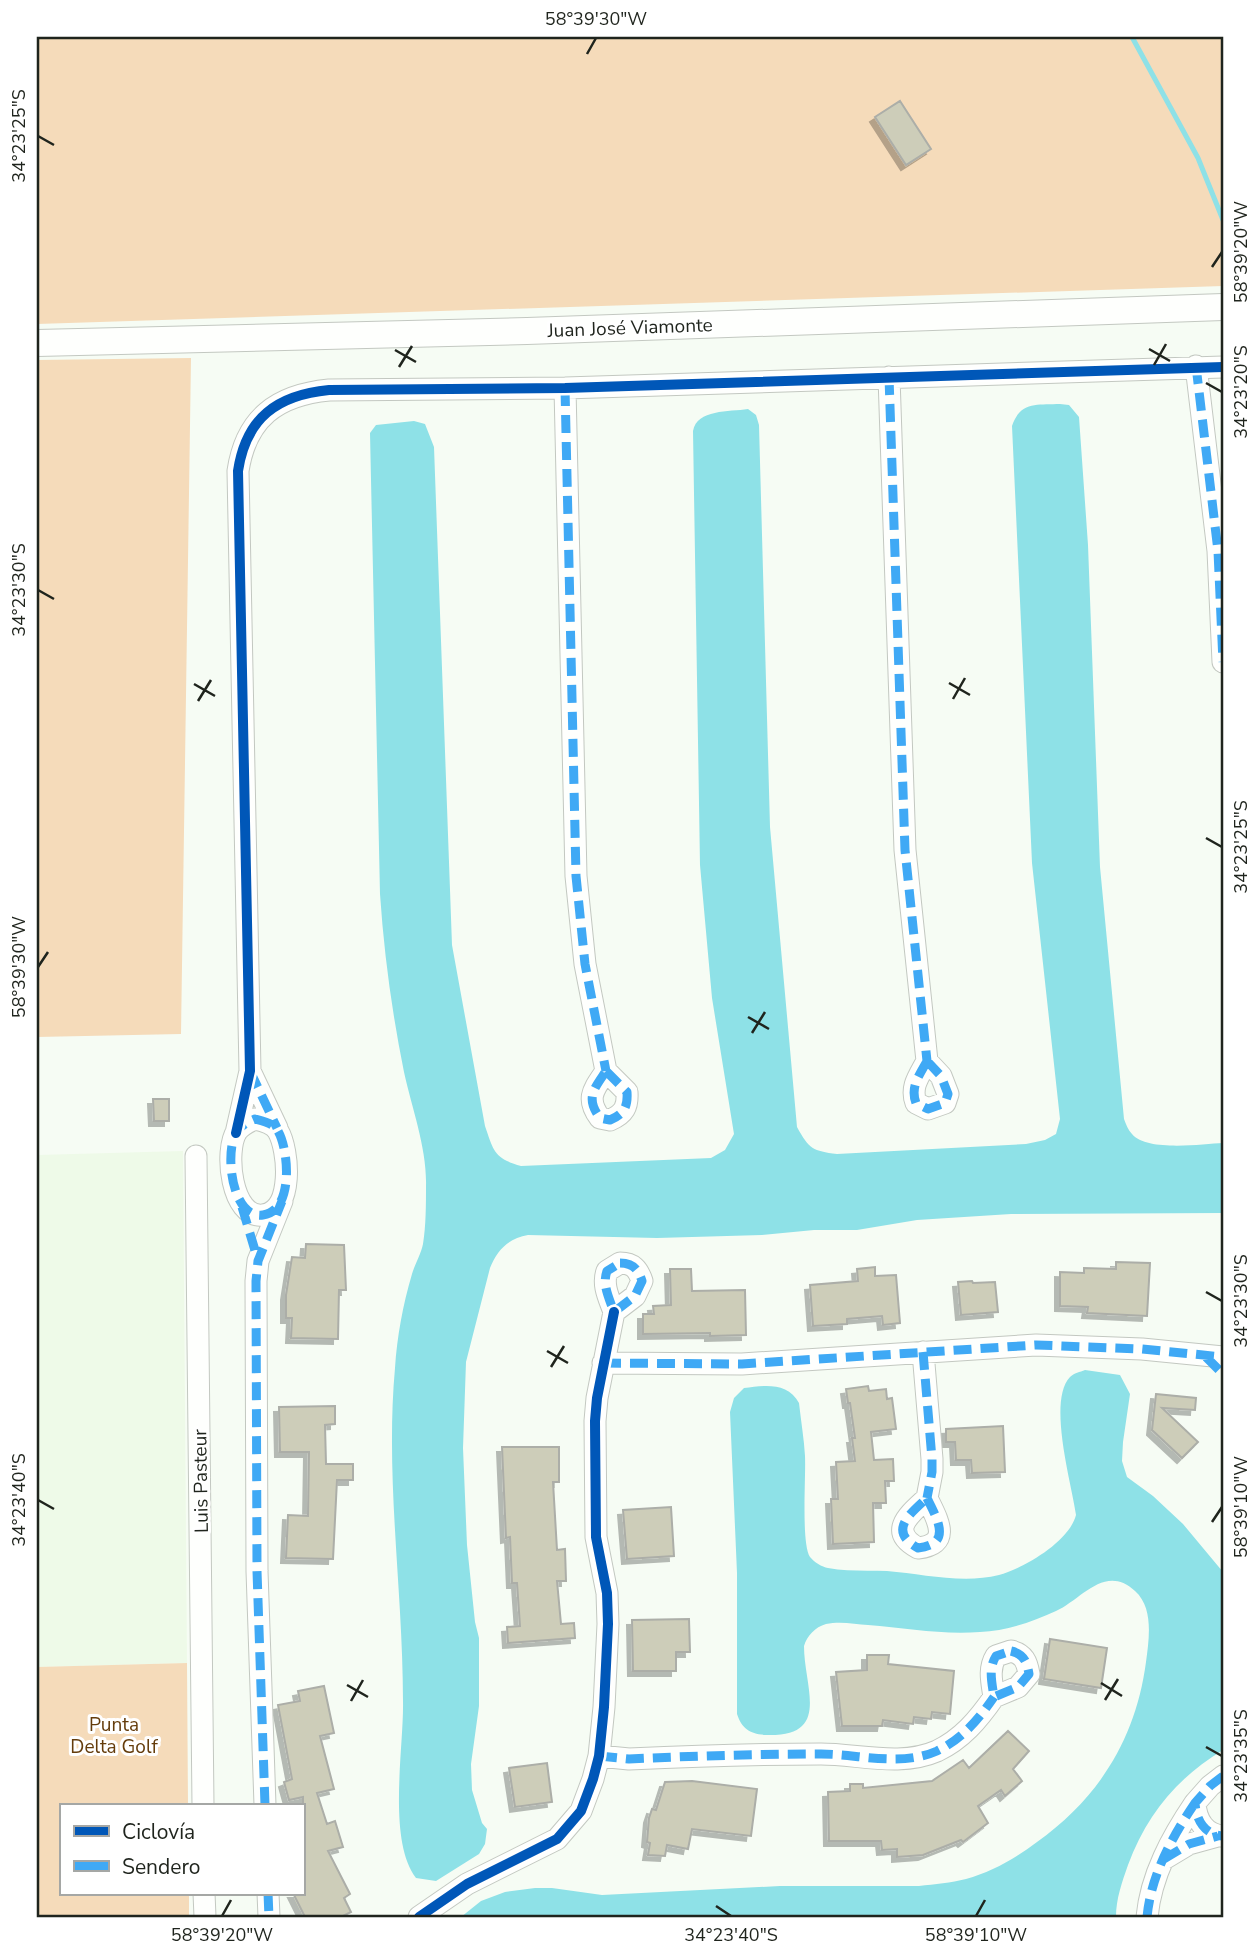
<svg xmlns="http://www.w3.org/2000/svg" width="1260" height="1954" font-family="'Nunito Sans',sans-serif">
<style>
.built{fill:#eefae8}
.green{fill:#f5dbba}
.water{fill:#8ee1e7}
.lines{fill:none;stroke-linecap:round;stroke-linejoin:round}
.stream{stroke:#8ee1e7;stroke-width:5}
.building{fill:#cdcdb9;stroke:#acaea8;stroke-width:2;filter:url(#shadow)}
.minor-casing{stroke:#c3c8c1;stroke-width:23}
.tertiary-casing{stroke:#c3c8c1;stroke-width:28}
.minor{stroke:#fefffd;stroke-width:21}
.tertiary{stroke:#fefffd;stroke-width:26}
.quiet{stroke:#3fa9f5;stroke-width:9;stroke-dasharray:18 9;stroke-linecap:butt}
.cycleway-casing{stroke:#fff;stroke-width:15}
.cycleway{stroke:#0057b8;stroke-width:10}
.ticks{fill:none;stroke:#1f241d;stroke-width:2.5}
.labels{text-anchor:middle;stroke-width:6;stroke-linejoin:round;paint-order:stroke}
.street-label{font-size:19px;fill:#1f241d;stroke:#fff}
.park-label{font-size:19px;fill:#643c0b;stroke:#fff}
.neatline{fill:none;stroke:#1f241d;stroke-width:2.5}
.ticks-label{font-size:18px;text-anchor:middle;fill:#1f241d}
</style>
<defs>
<filter id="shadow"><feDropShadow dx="-5" dy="5" stdDeviation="0" flood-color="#0004"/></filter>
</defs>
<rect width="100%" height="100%" fill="#f6fcf4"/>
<!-- built -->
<path class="built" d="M183,1151l4,512 -150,4v-512z"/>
<!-- green -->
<path class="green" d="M37,37h1186v249l-1186,38z
M191,358l-10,676 -144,3v-677z
M187,1663l1,142h-127v88h128v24h-152v-250z"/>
<!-- water -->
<path class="water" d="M1060,404l9,1 10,12 9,128 12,322 24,252c2,5 4,11 8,15 15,18 70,10 91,9v70l-212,1 -94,6 -60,10h-43l-52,5 -105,3 -129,-3c-19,3 -31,15 -38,33l-24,94 -3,86 4,97 8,77 4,16v68l-8,58 1,26 10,33 5,6 -2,15 -6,10 -43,27 -20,-3c-29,-38 -12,-130 -13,-177 0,-111 -18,-222 -8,-333 2,-31 8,-64 17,-94 3,-10 9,-20 11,-30 3,-18 3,-40 3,-58 1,-38 -14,-77 -22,-114 -12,-59 -20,-119 -24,-178l-10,-461 6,-8 38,-4 11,3 9,23 18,498 33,181c9,26 9,32 36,40l190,-8 14,-8 9,-16 -22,-136 -12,-133 -7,-434c4,-22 36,-19 55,-22l8,6 3,10 11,402 27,300c12,22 16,24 40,27l189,-10 19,-4 11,-6 4,-15 -28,-256 -20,-437c8,-25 26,-21 48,-22z
M1085,1370l35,5 10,19 -7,48 -1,19 5,16 26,19 30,28 40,48v178c-46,28 -76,64 -95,115 -6,17 -12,34 -12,52h-655l20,-16 24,-9 30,-4h17l50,7 178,-9h139c16,-2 32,-3 47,-7 26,-7 50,-21 71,-37 62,-44 99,-104 109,-180 3,-23 8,-54 -11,-71 -30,-28 -54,9 -79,20 -24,11 -50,20 -76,21 -38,3 -74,-4 -112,-7 -13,-1 -28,-4 -42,-1 -11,3 -19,12 -22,22 0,42 28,91 -38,89 -16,-1 -24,-6 -29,-21v-141l-7,-161 4,-14 10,-10c21,-3 44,-6 55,15 2,18 5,36 6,53 1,21 -4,87 5,101 4,5 12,10 18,11 19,4 39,2 59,3 36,3 76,13 112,4 25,-7 70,-33 77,-60 -4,-30 -29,-114 -6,-138 4,-4 10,-5 15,-7z"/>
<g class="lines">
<!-- stream -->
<path class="stream" d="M1132,37l66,121 25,62"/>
</g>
<!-- building -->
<path class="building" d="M900,101l31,48 -25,16 -31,-48z
M153,1099h16v22h-15z
M306,1244l38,1 2,45h-7l-1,49 -47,-1 1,-20h-6v-23l6,-38 13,1z
M1116,1262l34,1 -3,53 -60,-3 1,-6 -28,-1v-34l24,1v-5l32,1z
M875,1267v9l21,-1 4,48 -17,2 -1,-9 -35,3v5l-34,2 -3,-41 48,-4 -1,-12z
M670,1269h21l1,22 53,-1 1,45 -36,1v-3l-67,1v-20h11l-1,-8 18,-1z
M972,1281l1,2 22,-1 3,30 -37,3 -3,-33z
M868,1386l1,5 17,-2 1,10 5,-1 4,31 -25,3 3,28 19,-1 1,22h-9l1,22h-13l1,39 -41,2 -2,-45h7l-2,-37 19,-1 -3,-23h3l-5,-35h-2l-2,-14z
M1156,1394l40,4 -1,12 -33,-2 36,34 -16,16 -30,-28z
M335,1406v18l-10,1 1,39h27v16h-16l-4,79 -47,-1 2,-43 20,1 1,-64h-29l-1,-45z
M1003,1426l2,46 -33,1 -1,-13h-15l-1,-18h-9v-13z
M502,1447h57v35h-6l4,68 8,-1 1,32h-9l4,43 13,-1 1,15 -67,5 -1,-16 13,-1 -3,-43h-5l-2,-46 -4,1z
M671,1507l3,49 -47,3 -4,-49z
M689,1619l1,33h-14v19h-43l-1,-51z
M1050,1639l57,9 -6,40 -57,-9z
M867,1655h22l-1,9 66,7 -4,43 -18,-2 -1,7 -17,-2 -1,7 -30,-4 -1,6h-40l-6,-54 31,-2z
M324,1686l10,47 -14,3 14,53 -17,4 10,31 8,-3 8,26 -15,4 22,43 -6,4 7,14 -10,5h-36l-12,-24h10v-96l-14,3 -5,-18 8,-3 -14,-74 22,-4 -2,-10z
M1008,1731l21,20 -16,18 9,12 -17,15 -4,-6 -23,16 10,17 -25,19 -2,-2 -38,15 -26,2v-8l-15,1 -1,-9h-52l-1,-49 22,-1v-7h13v4l69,-7 31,-21 6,8z
M547,1763l5,39 -37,5 -6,-39z
M692,1781l65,8 -6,47 -59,-7 -4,20 -21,-4 -2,11 -17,-1 2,-12 -3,-1 2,-24 3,-9 4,1 9,-28z"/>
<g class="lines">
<!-- minor casing -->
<g class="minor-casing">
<path id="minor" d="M1196,366l22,185 5,111
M889,377l16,473 22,211
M565,388l11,488 9,88 21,107
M927,1061l14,15 7,18 -3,9 -17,6 -12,-6c-6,-16 3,-27 11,-42z
M250,1071l27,57
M606,1071l21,21c1,15 -3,22 -17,28l-10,-2c-15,-20 -6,-29 6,-47z
M255,1119c8,2 18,4 23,12 11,19 16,80 -15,84 -32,4 -39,-65 -26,-84 5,-6 11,-9 18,-12z
M236,1133l14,-62 -12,-600c8,-53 39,-76 91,-81l236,-2 658,-21
M196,1156l7,649
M620,1263c13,0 18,6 22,18l-7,15 -21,16c-5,-14 -12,-27 -7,-41z
M923,1352l9,107v13l-5,26
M603,1363l139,1 294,-19 106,4 81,8
M927,1498c10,21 26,46 -9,50 -31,-17 -8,-34 9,-50z
M1011,1651c13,3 16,11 18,23l-11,13 -24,10c-2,-14 -6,-28 2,-41z
M599,1756l30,3c64,-3 128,-5 192,-5 37,0 80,13 116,-3 25,-12 41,-31 57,-54
M1223,1776l-13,10 -15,17c1,17 10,32 28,33
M265,1805l-8,-234 -1,-290 2,-20 24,-60
M1164,1859l25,-15 29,-8
M204,1893l1,24
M268,1893l1,24
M419,1917l48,-33 90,-45 24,-28 12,-32 6,-23 5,-49 4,-83 -1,-31 -11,-56 -1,-116 2,-23 17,-86
M1147,1917c4,-42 25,-80 48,-114"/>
</g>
<!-- tertiary casing -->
<g class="tertiary-casing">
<path id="tertiary" d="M37,343l490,-12 696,-24"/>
</g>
<!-- minor -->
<use href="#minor" class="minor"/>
<!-- tertiary -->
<use href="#tertiary" class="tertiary"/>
<!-- quiet -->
<path class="quiet" d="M1196,366l22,185 5,111
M889,377l16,473 22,211
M565,388l11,488 9,88 21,107
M927,1061l14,15 7,18 -3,9 -17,6 -12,-6c-6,-16 3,-27 11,-42z
M250,1071l27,57
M606,1071l21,21c1,15 -3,22 -17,28l-10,-2c-15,-20 -6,-29 6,-47z
M255,1119c8,2 18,4 23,12 11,19 16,80 -15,84 -32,4 -39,-65 -26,-84 5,-6 11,-9 18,-12z
M242,1207l15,50
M620,1263c13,0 18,6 22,18l-7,15 -21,16c-5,-14 -12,-27 -7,-41z
M923,1352l9,107v13l-5,26
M1206,1357l17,17
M603,1363l139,1 294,-19 106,4 81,8
M927,1498c10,21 26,46 -9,50 -31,-17 -8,-34 9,-50z
M1011,1651c13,3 16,11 18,23l-11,13 -24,10c-2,-14 -6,-28 2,-41z
M599,1756l30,3c64,-3 128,-5 192,-5 37,0 80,13 116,-3 25,-12 41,-31 57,-54
M1223,1776l-13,10 -15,17c1,17 10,32 28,33
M265,1805l-8,-234 -1,-290 2,-20 24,-60
M1164,1859l25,-15 29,-8
M268,1893l1,24
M1147,1917c4,-42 25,-80 48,-114"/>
<!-- cycleway casing -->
<g class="cycleway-casing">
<path id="cycleway" d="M236,1133l14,-62 -12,-600c8,-53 39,-76 91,-81l236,-2 658,-21
M419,1917l48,-33 90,-45 24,-28 12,-32 6,-23 5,-49 4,-83 -1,-31 -11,-56 -1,-116 2,-23 17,-86"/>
</g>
<!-- cycleway -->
<use href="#cycleway" class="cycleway"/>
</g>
<!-- ticks -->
<path class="ticks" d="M587,54l9,-16M38,136l16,9M1212,267l10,-15M1149,349l21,12M395,350l21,12M1154,365l12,-21M399,367l13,-21M1206,383l16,9M38,590l16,9M949,683l21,12M194,684l21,12M953,699l12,-21M198,701l13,-21M1206,838l16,9M38,967l10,-15M748,1017l21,12M752,1033l13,-21M1206,1292l16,9M547,1351l21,12M551,1367l13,-21M38,1500l16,9M1212,1522l10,-15M1101,1683l21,13M347,1685l21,12M1105,1700l13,-21M351,1701l12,-21M1206,1747l16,9M716,1906l15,10M222,1916l9,-16M976,1916l9,-16"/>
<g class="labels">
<!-- street labels -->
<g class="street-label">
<text transform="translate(630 327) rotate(-2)" y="7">Juan José Viamonte</text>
<text transform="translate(200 1481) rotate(-91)" y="7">Luis Pasteur</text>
</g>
<!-- park labels -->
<g class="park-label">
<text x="114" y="1731">Punta<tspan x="114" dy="22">Delta Golf</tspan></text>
</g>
</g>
<!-- border -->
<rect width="1260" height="1954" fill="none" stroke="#ffffff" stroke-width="77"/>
<!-- legend -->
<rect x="60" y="1804" width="245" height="91" fill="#ffffff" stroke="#a5a7a5" stroke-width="2"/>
<rect x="74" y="1826" width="35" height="10" fill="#0057b8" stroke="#a5a7a5" stroke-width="2"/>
<text x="122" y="1839" font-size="21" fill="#1f241d">Ciclovía</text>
<rect x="74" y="1861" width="35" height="10" fill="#3fa9f5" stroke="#a5a7a5" stroke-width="2"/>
<text x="122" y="1874" font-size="21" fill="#1f241d">Sendero</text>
<rect x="38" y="38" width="1184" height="1878" class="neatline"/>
<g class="ticks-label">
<text x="596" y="25">58°39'30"W</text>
<text transform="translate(19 136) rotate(-90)" y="6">34°23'25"S</text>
<text transform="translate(1241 252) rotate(-90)" y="6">58°39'20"W</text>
<text transform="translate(1241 392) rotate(-90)" y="6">34°23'20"S</text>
<text transform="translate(19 590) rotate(-90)" y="6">34°23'30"S</text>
<text transform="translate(1241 847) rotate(-90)" y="6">34°23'25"S</text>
<text transform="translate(19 967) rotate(-90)" y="6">58°39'30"W</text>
<text transform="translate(1241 1301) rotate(-90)" y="6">34°23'30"S</text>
<text transform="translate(19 1500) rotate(-90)" y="6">34°23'40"S</text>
<text transform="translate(1241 1507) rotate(-90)" y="6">58°39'10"W</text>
<text transform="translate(1241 1756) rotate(-90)" y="6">34°23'35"S</text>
<text x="222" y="1941">58°39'20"W</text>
<text x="731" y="1941">34°23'40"S</text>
<text x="976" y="1941">58°39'10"W</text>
</g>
</svg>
